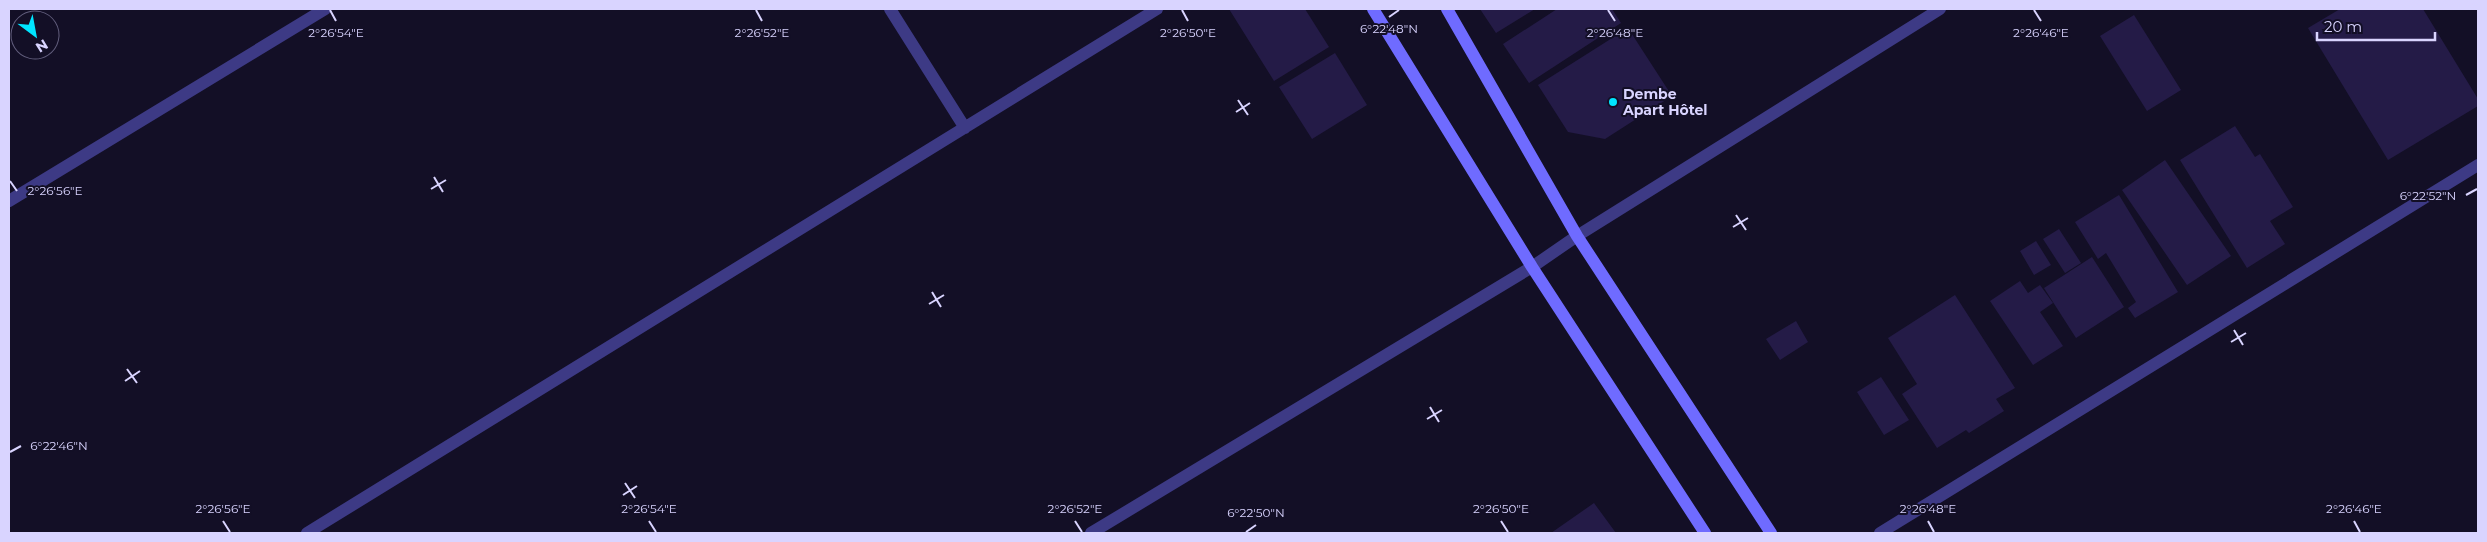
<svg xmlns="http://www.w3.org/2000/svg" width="2487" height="542" font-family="Montserrat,sans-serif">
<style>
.building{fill:#241b47}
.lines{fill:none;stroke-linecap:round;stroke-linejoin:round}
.street{stroke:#3d3a85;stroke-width:12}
.secondary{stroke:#6f6bff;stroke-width:12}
.ticks{fill:none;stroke:#d9d4ff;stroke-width:2}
.poi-dot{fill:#00e5ff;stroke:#130f26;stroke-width:2}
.labels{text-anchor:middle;stroke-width:4;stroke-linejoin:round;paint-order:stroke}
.poi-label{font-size:14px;font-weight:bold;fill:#d9d4ff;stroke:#130f26;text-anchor:start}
.ticks-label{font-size:12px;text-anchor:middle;fill:#d9d4ff;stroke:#130f26;stroke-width:4;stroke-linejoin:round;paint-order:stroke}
</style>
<rect width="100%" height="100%" fill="#130f26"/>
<!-- building -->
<path class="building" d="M1229,9h76l24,38 -55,34z
M1480,9h55l-39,24z
M1557,9h55l9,14 -92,60 -26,-39z
M2340,9h83l55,90v7l-90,54 -80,-132z
M2134,15l47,75 -34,21 -47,-75z
M1628,28l44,68 -67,43 -37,-7 -30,-47z
M1335,53l32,52 -55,34 -33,-52z
M2235,126l20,31 5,-3 33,53 -23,14 15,23 -38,24 -67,-108z
M2165,160l66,96 -44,29 -65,-95z
M2119,195l59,97 -43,26 -7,-10 8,-6 -30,-49 -8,6 -23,-37z
M2059,229l22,34 -16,10 -22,-34z
M2036,241l15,24 -17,10 -14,-24z
M2092,257l32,50 -48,31 -32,-50z
M2020,281l8,12 12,-8 13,18 -13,9 23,34 -30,19 -43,-64z
M1955,295l60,93 -19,11 8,12 -35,22 -3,-3 -29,18 -35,-54 15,-10 -29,-46z
M1796,321l12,21 -28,18 -14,-21z
M1881,377l28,43 -25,15 -27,-43z
M1594,503l22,30h-65z"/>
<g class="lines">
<!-- street -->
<path class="street" d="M890,9l75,119
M9,201l316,-192
M307,533l850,-524
M1091,533l441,-266 45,-31 363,-227
M1880,533l598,-368"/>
<!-- secondary -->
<path class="secondary" d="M1373,9l159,258 173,266
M1447,9l130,227 194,297"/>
</g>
<!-- ticks -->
<path class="ticks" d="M330,10l6,11M756,10l6,11M1182,10l6,11M1608,10l7,11M2034,10l7,11M1389,17l10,-7M1238,100l10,15M1236,112l14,-9M434,177l9,15M10,181l7,10M431,189l15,-9M2466,195l11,-6M1736,215l10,15M1733,227l15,-9M932,292l9,15M929,304l15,-9M2234,330l9,15M2231,342l15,-9M127,369l10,14M125,381l15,-10M1430,407l9,15M1427,419l15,-9M10,452l11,-6M625,483l10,15M623,495l14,-9M223,521l7,11M649,521l7,11M1075,521l7,11M1501,521l7,11M1928,521l6,11M2354,521l6,11M1246,532l10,-7"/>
<!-- markers -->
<circle class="poi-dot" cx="1613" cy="102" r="5"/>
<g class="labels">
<!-- poi labels -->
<g class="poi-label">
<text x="1623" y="99">Dembe<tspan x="1623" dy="16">Apart Hôtel</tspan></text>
</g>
</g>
<g class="ticks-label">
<text x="1389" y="33">6°22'48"N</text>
<text x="2041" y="37">2°26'46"E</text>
<text x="336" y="37">2°26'54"E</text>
<text x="762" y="37">2°26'52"E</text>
<text x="1188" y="37">2°26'50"E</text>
<text x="1615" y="37">2°26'48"E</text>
<text x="55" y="195">2°26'56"E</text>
<text x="2428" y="200">6°22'52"N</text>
<text x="59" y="450">6°22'46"N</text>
<text x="223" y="513">2°26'56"E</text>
<text x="649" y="513">2°26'54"E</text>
<text x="1075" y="513">2°26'52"E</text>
<text x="1501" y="513">2°26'50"E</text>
<text x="1928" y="513">2°26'48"E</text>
<text x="2354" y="513">2°26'46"E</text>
<text x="1256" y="517">6°22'50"N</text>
</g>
<!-- border -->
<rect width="2487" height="542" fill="none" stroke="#d9d4ff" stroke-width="20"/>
<!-- north arrow -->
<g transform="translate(35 35) rotate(148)"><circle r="24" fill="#130f26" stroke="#625e7d"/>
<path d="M0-4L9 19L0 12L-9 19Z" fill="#00e5ff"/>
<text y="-8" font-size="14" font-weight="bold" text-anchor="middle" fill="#d9d4ff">N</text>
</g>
<!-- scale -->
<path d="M2317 32v8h118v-8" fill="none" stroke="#d9d4ff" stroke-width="2.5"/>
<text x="2324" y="32" font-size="15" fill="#d9d4ff" stroke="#130f26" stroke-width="4" paint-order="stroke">20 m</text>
</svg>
